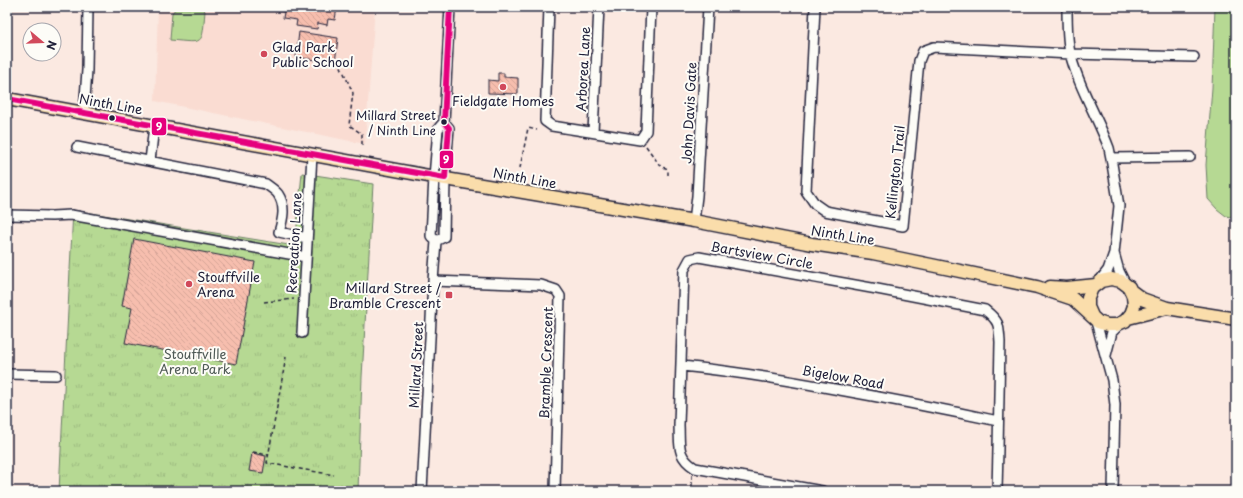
<svg xmlns="http://www.w3.org/2000/svg" width="1243" height="498" font-family="'Playpen Sans',sans-serif">
<style>
.built{fill:#fadcd2}
.grass{fill:#b6d993;stroke:#6c7e67}
.park{fill:url(#park-tufts);stroke:#6c7e67}
.building{fill:url(#building-back-hatch);stroke:#22223b}
.lines{fill:none;stroke-linecap:round;stroke-linejoin:round}
.minor-casing{stroke:#22223b;stroke-width:12}
.major-casing{stroke:#22223b;stroke-width:15}
.path{stroke:#22223b;stroke-width:1.5;stroke-dasharray:4 3;stroke-linecap:butt}
.minor{stroke:#fdfcf7;stroke-width:9}
.major{stroke:#faddab;stroke-width:12}
.bus-1-casing{stroke:#fdfcf7;stroke-width:9}
.bus-1{stroke:#e5007d;stroke-width:6}
.poi-dot{fill:#d1495b;stroke:#fdfcf7;stroke-width:1.5}
.bus-dot{fill:#22223b;stroke:#fdfcf7;stroke-width:1.5}
.labels{text-anchor:middle;stroke-width:4;stroke-linejoin:round;paint-order:stroke}
.bus-label{font-size:12px;fill:#22223b;stroke:#fdfcf7;text-anchor:end}
.poi-label{font-size:13px;fill:#22223b;stroke:#fdfcf7;text-anchor:start}
.street-label{font-size:13px;fill:#22223b;stroke:#fdfcf7}
.park-label{font-size:13px;fill:#4e5955;stroke:#fdfcf7}
.line-badge{stroke:#fdfcf7;stroke-width:1.5}
.badge-label{font-size:11px;text-anchor:middle;font-weight:bold;fill:#fff}
</style>
<defs>
<pattern id="park-tufts" width="24" height="20" patternUnits="userSpaceOnUse"><rect width="24" height="20" fill="#b6d993"/><path d="M3 7l-1-3M5 7V3M7 7l1-3M15 17l-1-3M17 17v-4M19 17l1-3" fill="none" stroke="#9cba80"/></pattern>
<pattern id="building-back-hatch" width="6" height="6" patternUnits="userSpaceOnUse"><rect width="6" height="6" fill="#f7beae"/><path d="M-1 5l2 2M0 0l6 6M5-1l2 2" fill="none" stroke="#d3a397"/></pattern>
</defs>
<rect width="100%" height="100%" fill="#fbe9e1"/>
<filter id="ink" filterUnits="userSpaceOnUse"><feTurbulence type="fractalNoise" baseFrequency=".025" numOctaves="2"/><feDisplacementMap in="SourceGraphic" scale="8" xChannelSelector="R" yChannelSelector="G"/><feConvolveMatrix kernelMatrix="1 2 1 2 8 2 1 2 1" color-interpolation-filters="sRGB"/></filter>
<g filter="url(#ink)">
<!-- built -->
<path class="built" d="M158,7h217l-10,137 -210,-43z"/>
<!-- grass -->
<path class="grass" d="M1215,7h21v211l-10,-2 -9,-7 -9,-10 -2,-34 6,-77z
M176,8l26,1 3,2c-3,35 0,32 -35,29l2,-27z"/>
<!-- park -->
<path class="park" d="M302,173l71,11 -11,193 -4,114h-299l14,-281 222,36z"/>
<!-- building -->
<path class="building" d="M271,7h66l-2,13 -7,-1 -1,6 -9,-2 -1,6 -21,-3 1,-6 -14,-2 1,-6 -13,-2z
M299,32l39,6 -3,25 -39,-6z
M498,73h6v4l14,1v16l-30,-1v-13l10,1z
M134,239l121,23 -19,102 -111,-21 7,-35 -10,-2z
M252,453l14,3 -3,17 -14,-2z"/>
<g class="lines">
<!-- minor casing -->
<g class="minor-casing">
<path id="minor" d="M549,7l-4,114 7,5 88,14 6,-9 5,-124
M815,7l-9,184 9,13 10,7 78,15 16,-165 4,-10 11,-4 137,7 123,3
M1067,7c0,15 0,31 3,46 8,33 27,63 39,95l2,10 8,48 -5,47 -6,17 -10,13
M84,113l3,-43 1,-63
M593,132l6,-125
M77,147l189,37c4,3 9,6 12,10 8,12 5,25 1,38l28,6
M1111,158l79,-1
M150,161l4,-35
M7,215l45,1 19,-1 235,42
M694,221l3,-25 11,-189
M436,241l-5,-5 3,-59 4,-48 6,-7 6,-115
M436,241l8,-4 1,-59 4,-50 -5,-6
M1114,253l5,18 7,14
M433,281l108,4 15,5 4,6 -5,195
M1095,318l17,62 3,25 -2,86
M302,333l10,-178
M1106,355l6,-23 9,-9
M682,366c49,5 98,13 147,22 56,10 113,21 169,33
M7,374l49,1
M422,491l11,-210 3,-40
M822,491l-127,-23c-19,-12 -15,-24 -16,-43l5,-155 6,-11 9,-2 178,32 108,21c14,11 14,14 15,32l-2,107 -1,42"/>
</g>
<!-- major casing -->
<g class="major-casing">
<path id="major" d="M7,99l427,78 260,44 118,23 61,9 58,12 106,22 36,12 25,23 9,3h9l9,-4 6,-7 3,-8 -1,-10 -4,-9 -8,-6 -10,-2 -10,2 -9,7 -4,10v9l4,9
M1050,287l17,1 29,-3
M1130,290l12,9 25,9 69,11
M1128,318l39,-10"/>
</g>
<!-- path -->
<path class="path" d="M338,60l15,33 -4,32 13,9v11
M646,146l15,21 5,1 2,3v4
M520,168l8,-40 9,2
M264,302l30,-3
M286,357l-19,106 67,12
M253,452l15,3
M692,475v16"/>
<!-- minor -->
<use href="#minor" class="minor"/>
<!-- major -->
<use href="#major" class="major"/>
<!-- bus-1 casing -->
<g class="bus-1-casing">
<path id="bus-1" d="M7,99l438,79 4,-50 -5,-6 6,-115"/>
</g>
<!-- bus-1 -->
<use href="#bus-1" class="bus-1"/>
</g>
</g>
<!-- markers -->
<g class="poi-dot">
<circle cx="264" cy="54" r="4"/>
<circle cx="503" cy="87" r="4"/>
<circle cx="189" cy="284" r="4"/>
<rect x="445" y="291" width="8" height="8" rx="2"/>
</g>
<g class="bus-dot">
<circle cx="112" cy="118" r="3.5"/>
<circle cx="444" cy="122" r="3.5"/>
</g>
<g class="labels">
<!-- bus labels -->
<g class="bus-label">
<text x="436" y="120">Millard Street<tspan x="436" dy="15">/ Ninth Line</tspan></text>
</g>
<!-- poi labels -->
<g class="poi-label">
<text x="272" y="52">Glad Park<tspan x="272" dy="15">Public School</tspan></text>
<text x="503" y="106" text-anchor="middle">Fieldgate Homes</text>
<text x="197" y="282">Stouffville<tspan x="197" dy="15">Arena</tspan></text>
<text x="441" y="293" text-anchor="end">Millard Street /<tspan x="441" dy="15">Bramble Crescent</tspan></text>
</g>
<!-- street labels -->
<g class="street-label">
<text transform="translate(583 69) rotate(-87)" y="5">Arborea Lane</text>
<text transform="translate(111 104) rotate(10)" y="5">Ninth Line</text>
<text transform="translate(689 113) rotate(-87)" y="5">John Davis Gate</text>
<text transform="translate(895 172) rotate(-84)" y="5">Kellington Trail</text>
<text transform="translate(525 178) rotate(10)" y="5">Ninth Line</text>
<text transform="translate(843 235) rotate(9)" y="5">Ninth Line</text>
<text transform="translate(294 243) rotate(-87)" y="5">Recreation Lane</text>
<text transform="translate(762 255) rotate(10)" y="5">Bartsview Circle</text>
<text transform="translate(546 363) rotate(-88)" y="5">Bramble Crescent</text>
<text transform="translate(416 365) rotate(-87)" y="5">Millard Street</text>
<text transform="translate(843 377) rotate(10)" y="5">Bigelow Road</text>
</g>
<!-- park labels -->
<g class="park-label">
<text x="195" y="359">Stouffville<tspan x="195" dy="15">Arena Park</tspan></text>
</g>
</g>
<g class="line-badge">
<rect x="151" y="117" width="16" height="19" rx="4" fill="#e5007d"/>
<rect x="439" y="150" width="15" height="19" rx="4" fill="#e5007d"/>
</g>
<g class="badge-label">
<text x="159" y="130">9</text>
<text x="446" y="163">9</text>
</g>
<!-- margin -->
<rect width="1243" height="498" fill="none" stroke="#fdfcf7" stroke-width="24"/>
<rect x="12" y="12" width="1219" height="474" fill="none" stroke="#22223b" stroke-width="1.5" filter="url(#ink)"/>
<!-- north arrow -->
<g transform="translate(42 42) rotate(109)"><circle r="19" fill="#fdfcf7" stroke="#a5a5ac"/>
<path d="M0-3L7 15L0 10L-7 15Z" fill="#d1495b"/>
<text y="-6" font-size="11" font-weight="bold" text-anchor="middle" fill="#22223b">N</text>
</g>
</svg>
